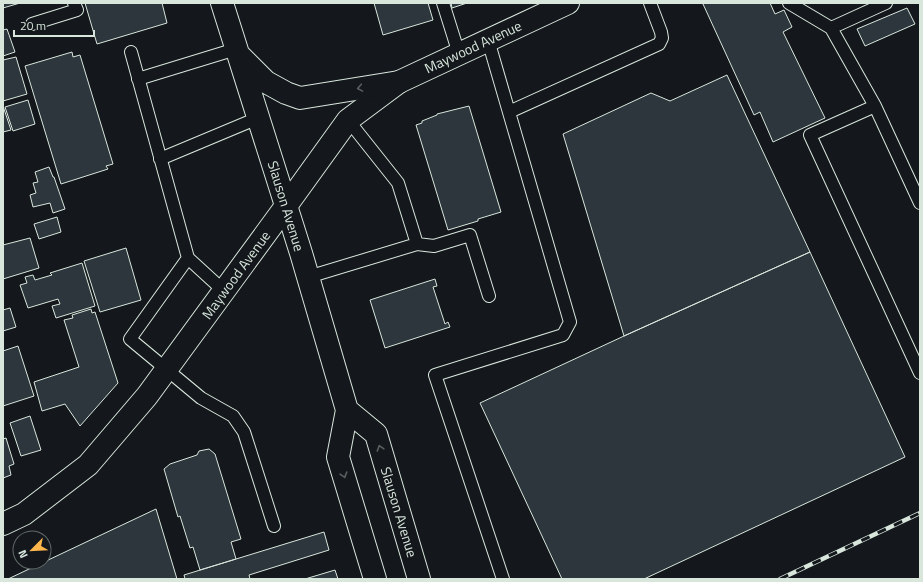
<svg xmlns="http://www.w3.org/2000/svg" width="923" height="582" font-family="'Titillium Web',sans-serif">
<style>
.building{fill:#2c363c;stroke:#d8e6dc}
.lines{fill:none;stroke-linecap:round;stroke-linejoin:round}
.service-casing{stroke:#d8e6dc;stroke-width:14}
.tertiary-casing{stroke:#d8e6dc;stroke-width:24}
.primary-casing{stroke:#d8e6dc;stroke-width:24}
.service{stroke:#14181c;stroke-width:12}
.tertiary{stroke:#14181c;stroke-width:22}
.primary{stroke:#14181c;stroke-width:22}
.rail-casing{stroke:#d8e6dc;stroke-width:4.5}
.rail{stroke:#14181c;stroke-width:3;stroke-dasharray:9;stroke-linecap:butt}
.oneway{stroke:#59605f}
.labels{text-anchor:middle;stroke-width:3;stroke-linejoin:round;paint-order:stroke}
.street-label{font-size:14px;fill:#d8e6dc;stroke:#14181c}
</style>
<rect width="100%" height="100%" fill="#14181c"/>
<!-- building -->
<path class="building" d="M3,3h17l-17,5z
M85,3h77l5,20 -70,21z
M374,3h54l5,17 -50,15z
M451,3h16l-15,5z
M705,3h65l5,11 9,-4 8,17 -9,5 42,86 -52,24 -13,-30 -6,3 -51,-111z
M907,8l8,16 -50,22 -8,-17z
M7,29l8,23 -12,4v-26z
M72,52l1,5 7,-2 33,109 -7,2 2,3 -47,15 -36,-118z
M16,57l11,37 -24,7v-41z
M727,75l83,177 -186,84 -61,-202 88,-41 19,8z
M28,100l7,24 -22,7 -8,-24z
M3,106l8,24 -8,2z
M469,106l32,106 -23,7v2l-30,9 -32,-105 6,-2v-2l15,-6v-1z
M49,167l4,10h1l11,32 -12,4 -3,-10 -17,4 -3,-12 6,-2 -3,-10 5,-1 -3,-10z
M57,217l4,15 -22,7 -5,-15z
M30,238l9,30 -36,11v-34z
M126,248l15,52 -41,12 -16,-51z
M810,252l95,205 -261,122h-82l-82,-176 144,-67z
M82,263l13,43 -39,12 -4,-12 8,-2 -2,-5 -30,9 -8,-23 7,-2 -2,-6 8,-2 2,5 17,-5 -2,-2z
M435,279l2,7 -4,1 12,37 3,-2 2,5 -65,21 -15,-48z
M10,308l6,19 -13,4v-21z
M91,309l1,4 3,-1 23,71 -38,43 -15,-22 -23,7 -8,-29 45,-15 -15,-47 9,-2 -1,-3z
M18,346l16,50 -31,10v-55z
M30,416l11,34 -20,6 -11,-33z
M6,438l8,26 -5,2 2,9 -8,3v-39z
M209,449l6,5 26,85 -10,3 5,17 -36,11 -7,-23 -3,1 -10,-32 -2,1 -14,-48 6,-5 27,-9 2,-4z
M156,509l21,70h-169z
M324,532l5,18 -80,25 1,4h-65l-1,-4z
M335,570l3,9h-33z"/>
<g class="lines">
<!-- service casing -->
<g class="service-casing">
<path id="service" d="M443,3l16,51
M789,3l42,25 44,78 45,97
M32,24l45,-14 -3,-7
M831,28l55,-25
M488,40l82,282 -7,13 -128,40 68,204
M131,52l57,206 36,33
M138,79l98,-30
M875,106l-65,29 110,238
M509,112l150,-68 3,-6 -1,-6 -11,-29
M348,120l50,63 19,61
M160,159l98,-41
M188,258l-58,81 71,59 32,18 11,16 30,94
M308,277l109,-33 17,2 36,-11 19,61"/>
</g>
<!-- tertiary casing -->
<g class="tertiary-casing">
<path id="tertiary" d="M3,524l21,-10 64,-49 59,-69 139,-190 62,-86 51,-38 169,-79"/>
</g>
<!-- primary casing -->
<g class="primary-casing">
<path id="primary" d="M222,3l79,250 46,157 -9,47 37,122
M240,56l26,26 20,11 14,5 99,-16
M347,410l29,24 43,145"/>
</g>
<!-- service -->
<use href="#service" class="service"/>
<!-- tertiary -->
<use href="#tertiary" class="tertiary"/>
<!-- primary -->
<use href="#primary" class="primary"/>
<!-- rail casing -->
<g class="rail-casing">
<path id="rail" d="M780,579l140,-66"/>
</g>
<!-- rail -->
<use href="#rail" class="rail"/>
</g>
<!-- one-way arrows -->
<defs><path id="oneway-chevron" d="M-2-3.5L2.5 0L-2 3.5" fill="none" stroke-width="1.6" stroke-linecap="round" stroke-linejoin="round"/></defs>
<g class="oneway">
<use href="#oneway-chevron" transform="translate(360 88) rotate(170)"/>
<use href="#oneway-chevron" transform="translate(380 448) rotate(-107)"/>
<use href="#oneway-chevron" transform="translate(344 475) rotate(73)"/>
</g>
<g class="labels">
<!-- street labels -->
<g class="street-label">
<text transform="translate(473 47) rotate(-25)" y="5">Maywood Avenue</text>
<text transform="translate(286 206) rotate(73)" y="5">Slauson Avenue</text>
<text transform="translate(236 275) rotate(-54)" y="5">Maywood Avenue</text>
<text transform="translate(399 512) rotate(73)" y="5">Slauson Avenue</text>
</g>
</g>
<!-- border -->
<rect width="923" height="582" fill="none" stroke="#d8e6dc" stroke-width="8"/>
<!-- north arrow -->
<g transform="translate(32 550) rotate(246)"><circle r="19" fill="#14181c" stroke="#626a69"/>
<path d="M0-3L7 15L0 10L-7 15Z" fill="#ffb74d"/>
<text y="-6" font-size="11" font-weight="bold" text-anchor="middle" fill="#d8e6dc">N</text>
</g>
<!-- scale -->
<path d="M14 30v6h80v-6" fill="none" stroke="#d8e6dc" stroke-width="2"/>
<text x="20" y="30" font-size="12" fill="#d8e6dc" stroke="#14181c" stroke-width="3" paint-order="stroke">20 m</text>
</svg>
